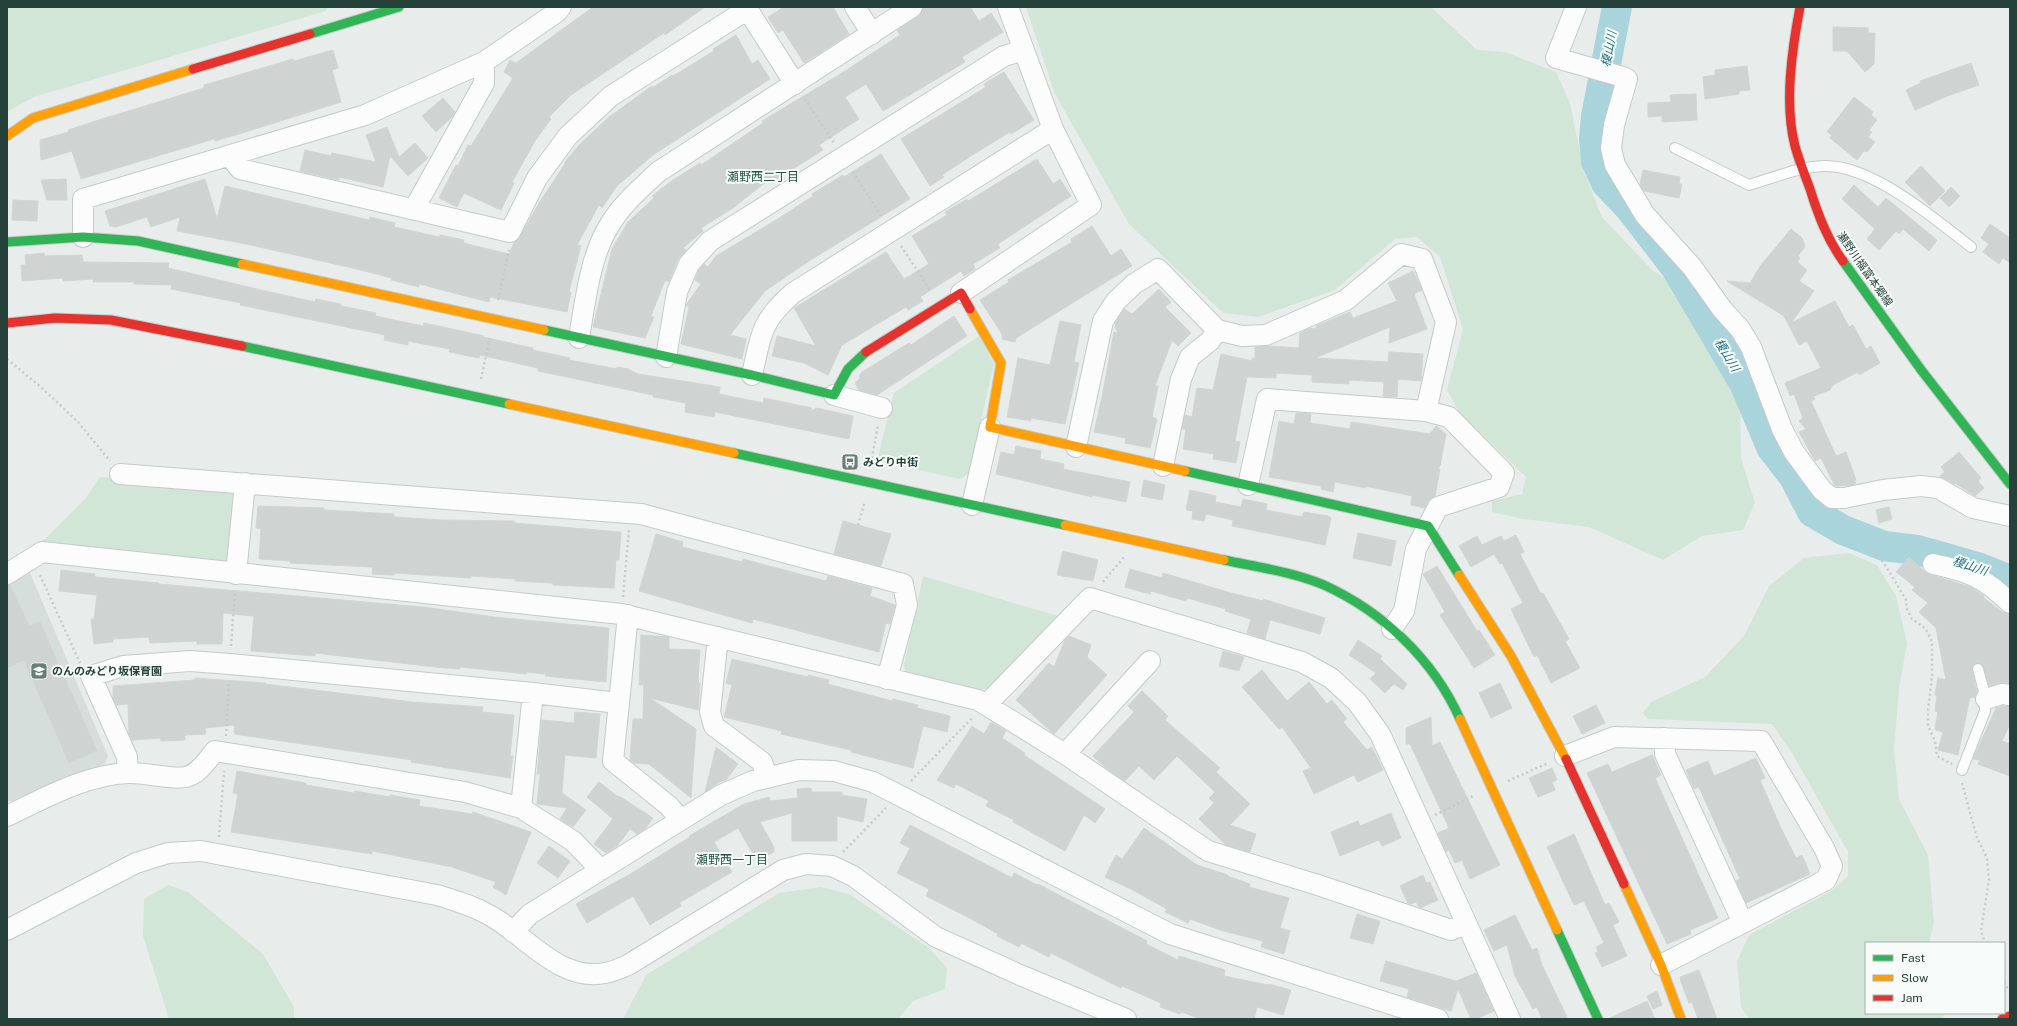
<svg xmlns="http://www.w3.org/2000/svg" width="2017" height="1026" font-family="'Public Sans','Noto Sans JP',sans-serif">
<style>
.built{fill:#d6dedb}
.green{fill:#d1e6d7}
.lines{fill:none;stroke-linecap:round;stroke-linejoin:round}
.river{stroke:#a9d4db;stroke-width:30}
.building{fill:#cfd4d2;stroke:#d1d6d4}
.lane-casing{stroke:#c5cac8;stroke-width:12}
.street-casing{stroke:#c5cac8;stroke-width:22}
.fast-casing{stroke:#c3cbc8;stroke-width:11}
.slow-casing{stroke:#c3cbc8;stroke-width:11}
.jam-casing{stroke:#c3cbc8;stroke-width:11}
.path{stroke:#c3ccc9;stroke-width:2.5;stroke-dasharray:2 3;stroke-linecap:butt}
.lane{stroke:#fcfcfc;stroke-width:10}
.street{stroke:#fcfcfc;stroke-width:20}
.fast{stroke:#30b455;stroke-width:9}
.slow{stroke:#ff9f0a;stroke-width:9}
.jam{stroke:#e5322d;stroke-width:9}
.labels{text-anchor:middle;stroke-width:4;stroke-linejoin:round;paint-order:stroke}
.street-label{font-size:11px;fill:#244239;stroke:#f7fbf9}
.poi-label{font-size:11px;font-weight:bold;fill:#244239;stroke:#f7fbf9;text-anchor:start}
.water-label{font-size:12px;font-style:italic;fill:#1c7180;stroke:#f7fbf9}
.neighbourhood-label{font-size:12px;fill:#1f5547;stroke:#f7fbf9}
</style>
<rect width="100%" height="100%" fill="#e8edeb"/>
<!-- built -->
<path class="built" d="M30,573l78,183 -3,8 -36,11 -56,26h-6v-216z"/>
<!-- green -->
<path class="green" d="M7,7h321l-2,4 -292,86 -27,15z
M1026,7h405l46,43 28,2 51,20 14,31 14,69 18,45 49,52 57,39 27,51 5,40 1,59 14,45 -12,27 -41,6 -39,24 -74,-33 -66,-8 -31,-7v-11l30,-7 4,-17 -67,-65 -12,-22 16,-61 -23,-72 -23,-20 -22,2 -60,51 -77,27 -35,-4 -94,-89 -74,-130z
M979,336l15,28 -25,109 -9,6 -83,-18 17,-68z
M100,477l137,11 -4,67 -10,11 -183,-22 45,-45z
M1849,553l28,12 19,31 11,47 -8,46 -5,60 5,50 29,56 6,68 -5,20h-63v70h78l-1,6h-193l-9,-11 -4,-47 12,-26 84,-45 15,-14v-24l-56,-99 -20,-29 -124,-5 -5,-6 8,-11 54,-25 39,-41 25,-50 35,-28z
M923,576l135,40 -68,71 -19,6 -65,-16 -2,-12z
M168,885l20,7 75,62 31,53v12h-125l-26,-83 1,-37z
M821,887l28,7 80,54 18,20 -2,21 -32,12 -15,18h-275l23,-44 133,-82z"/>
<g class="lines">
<!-- river -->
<path class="river" d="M1617,7l-21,109 -2,23 2,22 10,22 23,24 47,61 69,117 26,62 23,30 18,35 31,18 41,16 33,4 29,8 34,10 30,12"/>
</g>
<!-- building -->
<path class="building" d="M593,7h112l-40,28 -1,-2 -93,62 -22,22 2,2 -16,22 -23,41 2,1 -13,27 -37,-17 -7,14 -18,-9 17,-33 2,1 10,-21 3,1 42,-68 -9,-6 6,-12 6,3z
M784,7h49l16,27 -45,29 -21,-33 -5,3 -10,-16z
M923,7h47l9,14 12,-8 12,19 -41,25 3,5 -82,49 -17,-27 -21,13 14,22 -40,26 4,5 -49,31 -3,-3 -38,30 -32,20 2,3 -20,17 3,2 -8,9 -9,23 -4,-2 -14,36 3,1 -9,21 -52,-11 19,-78 16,-27 26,-24 -2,-2 21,-16 27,-17 1,2 62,-42 -1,-2 80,-48 58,-38 -3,-5 22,-14z
M1833,27l35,1v5h7l-1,31 -9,8 -18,-21h-14z
M736,35l16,29 6,-4 12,19 -117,76 -36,31 -15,22 -3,-3 -22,40 4,1 -12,46h2l-4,20 -77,-15 -1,5 -70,-18v3l-28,-7 1,-2 -35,-9 -111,-25 -69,-13 3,-14 -29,10 -4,-10 -31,10 -6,-1 -5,-15 100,-32 12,40 8,-33 144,34 1,-3 25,6 -1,4 45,10 1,-2 24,5 -1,3 46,11 5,-11 6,-6 19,-34 26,-39 -1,-1 16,-19 29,-27 43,-31v2l20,-13 1,1 41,-25 -1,-2z
M333,50l5,18 -6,2 9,32 -102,32 -24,7 -1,-2 -133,40 -9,-28 -31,9 -1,-20 29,-8 -1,-2 34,-11 102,-31v-3l89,-26 1,2z
M1971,63l8,22 -29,10 -35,15 -9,-20 15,-7 -1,-2z
M1747,66l3,24 -11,1v3l-34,5 -2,-22 12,-2v-5z
M1004,72l30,48 -23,14 -1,-2 -36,22 -32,21 2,2 -14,9 -29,-47 85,-52 -2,-3z
M1696,94l1,26 -35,2v-6l-14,1v-14l23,-1 -1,-7z
M1854,97l19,15 -2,3 6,5 -8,10 3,2 -4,5 7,5 -8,10 -3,-1 -7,9 -27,-22 2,-3 -5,-3z
M443,98l12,14 -3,5 -16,15 -14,-16z
M387,127l12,30 16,-14 13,15 -20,18 -18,-20 -7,31 -44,-10v3l-39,-9 5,-21 26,6 1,-3 44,9 -10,-27z
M881,154l29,45 -101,62 -44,30 -35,44 16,4 -4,20 -61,-15 8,-37 -3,-2 15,-21 -6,-4 4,-10 5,-6 4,3 8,-11 65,-39 32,-21 -1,-2 31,-19 1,2z
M1037,159l16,25 7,-5 11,17 -73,48 2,4 -27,16 2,5 -11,7 -3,-5 -41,26 3,4 -15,9 -2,-3 -64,38 -14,30 -24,-12 -32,-7 5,-20 39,10 -22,-38 92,-56 18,27 25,-15 -17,-28 35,-21 -2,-3 22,-13 1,2z
M1921,166l24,25 -15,15 -25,-24z
M1643,170l37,7 -1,7h3l-3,14 -35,-7 -4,-7z
M66,179l1,21h-20l-6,-20z
M1854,185l24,22 8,-9 51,42 -8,11 -26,-22 -4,5 -3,-3 -17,19 -12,-11 8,-10 -33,-30z
M1951,187l9,9 -11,11 -9,-9z
M13,200l25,1 -1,20 -25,-1z
M1990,224l20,14v25l-7,-5 -4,6 -16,-12 6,-8 -8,-6z
M1092,226l19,30 10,-7 11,17 -116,72 -1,4 -13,-3v-5l-22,-34 29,-18 -1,-2 64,-38 -1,-3z
M1791,229l11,9 3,9 -7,9 2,2 -3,4 10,8 -8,11 15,10 -23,32 44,-22 14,26 4,-2 13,24 5,-3 9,17 -21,12 -1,-3 -25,13 -3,5 -16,6 1,3 -4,2 25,55 10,-4 10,28 -2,1 2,2 -4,2 -17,1 -14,-28 -6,3 -16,-29 7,-3 -7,-8 4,-3 -9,-24 -4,2 -5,-13 36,-15 -14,-27 -8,4 -15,-29 -57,-35 23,2 11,-18z
M44,253l1,3 37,-1 1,7 86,1 -1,5 102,24 45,10 1,-3 25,5v2l35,7 -1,3 48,10 1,-3 60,13 -1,1 50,11v2l37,8 -1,2 48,9v-2l11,2 10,5 82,13 -1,7 44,9 1,-5 48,10 -2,4 6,-4 37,8 -4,23 -134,-27 -1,5 -29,-5 1,-9 -33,-6v-2l-115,-24v-3l-58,-13 -1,3 -30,-6 1,-3 -42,-8v4l-24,-5 1,-5 -145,-30 1,-2 -70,-14 1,-4 -38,-1v-2h-41v-3l-30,2v-3l-41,3 -1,-16h5l-1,-10z
M1413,271l9,19 -8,4 13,35 -38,14 1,-16 -75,31 73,4 1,-10 34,2 -2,27 -23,-2 -1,18 -14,-1 1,-14 -35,-2v4l-37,-2v-7l-36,-2v5l-29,-1 -12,64 5,1 -4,21 -23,-4 1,-5 -31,-5 3,-20h-4l3,-14 7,2 5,-29 16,2 8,-36 31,7v-3h3v-11l15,-1 29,2 1,-15 10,-5 6,1v-3l34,-14 3,6 44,-17 -9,-18z
M1159,289l12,13 -6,5 26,26 -13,13 -6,-6 -17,46h3l-6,31 5,2 -7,29 -25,-5 1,-5 -32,-6 8,-35 12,-65 4,1 -3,-6 1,-5 8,-13 8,5z
M954,316l13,20 -90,59 -18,-5 -4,-7 5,-5 -1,-2 3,-4 47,-29 2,2z
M1060,321l21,4 -7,37 5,1 -14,61 -34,-6v3l-24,-4 11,-59 32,7z
M1296,413l15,1 -1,9 40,6 1,-7 79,12 6,-8 10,8 -6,32 -2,3h2l-5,27 -7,5 -3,7 -14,-3 1,-9 -46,-10v2l-31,-6 -2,10 -12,-3v-3l-52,-9 10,-56 15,3z
M1016,446l25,5 -1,8 24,5 -1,5 67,13 -4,20 -34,-7v2l-96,-23 5,-22 13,3z
M1959,452l22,26 -3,3 6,7 -9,8 -20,-13 -1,1 -14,-8 5,-4 -4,-5z
M1144,480l21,5 -3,15 -21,-4z
M1190,490l26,6 -1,6 26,5 2,-8 24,5 -1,6 36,7 2,-5 24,4 3,2 -6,27 -93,-19 1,-6 -27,-6 -2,7 -12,-2 1,-8 -7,-1z
M258,506l66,2v2l70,4v3l48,3 72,1v2l107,9 -2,28h-3l-2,28 -61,-3v-2l-38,-2v-2l-44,-3v2l-77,-5v2l-22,-1 1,-7 -83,-4v-2l-31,-2 2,-30 -5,-1z
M1889,507l3,12 -13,4 -3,-13z
M843,521l48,13 -10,32 -47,-12z
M1358,533l38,8 -5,25 -38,-8z
M656,534l27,8 -1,5 60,15 1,-3 83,22 2,-5 44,12 -2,8 25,9 -5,19 -4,-1 -7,29 -126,-33 -1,4 -113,-32z
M1516,535l8,17 -4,2 21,40 2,-1 26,46 -4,2 15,27 -29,15 -14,-28 -3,2 -23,-48 12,-6 -21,-40 -2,1 -6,-10 -23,13 -12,-21 18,-10 5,9 19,-9 3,5z
M1063,551l35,9 -5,21 -36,-6z
M1909,557l17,16 44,14 14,9 -1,1 19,15 8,3v68h-11l-10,3 -6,-21 -4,-2 -6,2 -1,6 5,21 -2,6 -5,-1 -12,58 -20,-5 5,-18 -7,-2 -1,-2 3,-16 -3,-1 2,-15 -2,-1 3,-17 8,2 -10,-52 -17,-16 9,-9 -16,-13 3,-3 -19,-15z
M1437,566l40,65 2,-1 16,25 -21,13 -34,-53 5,-3 -22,-38z
M1130,569l32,9 1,-5 68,20 32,8v-2l62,19 -5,16 -50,-14 -5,19 -18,-6 4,-14 -26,-8 1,-2 -39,-11 -1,3 -35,-10 -1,3 -25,-7z
M61,570l34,4v3l64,6v1l264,23 71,10 115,11 -3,54 -61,-6 1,-2 -20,-2v2l-66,-7v2l-25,-2 -120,-14v3l-64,-5 3,-35 -31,-3 -1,31h-25v-3l-47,2 -1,-6 -36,2v3l-19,2 -3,-25h3l3,-24 -38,-4z
M7,585h3l19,41 11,-4 57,129 -28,12 -45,-103 -17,8z
M641,635l28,2v12l31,1 -2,33h2l-2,27 -48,-12 46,31 -5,69 -42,-34 -15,-1 -4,-3 3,-41h10l1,-34h-5z
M1069,636l22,9 -4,12 20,18 -53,59 -38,-34 33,-37 5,4 11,-27z
M1358,640l24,16 -2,3 27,25 -4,6 -9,-6 -9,9 -15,-14 6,-6 -27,-18z
M1223,651l21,6 -5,14 -20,-5z
M732,659l76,18v-2l21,5 -1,4 64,17 1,-2 25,6 -1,3 33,8 -3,16 -24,-6 -10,42 -62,-16v-2l-70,-16 1,-3 -58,-14 8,-32 -6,-2z
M1262,670l25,31 22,-19 18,22 5,-4 15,19 -4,3 24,28 5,-3 11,23 -25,12 -4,-7 -40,19 -11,-23 8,-3 -29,-41 -3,2 -37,-42z
M195,678l70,5v1l147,18 71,5 -1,5 32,3 -4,41h3l-3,22 -99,-16 1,-2 -178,-26 1,-9 -30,3 1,6 -21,1v5l-24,1 -1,-3 -28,2 -3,-6 -1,-30 -12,1 -3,-7v-12l82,-6z
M1500,683l12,25 -21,10 -12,-25z
M1142,691l26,25 -3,4 55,48 -4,4 34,32 -20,21 26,9 -6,18 -24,-7 -27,-26 15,-16 -5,-5 6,-6 -38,-36 -23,24 -15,-14 -14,15 -19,-13 -13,-12 41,-44 -6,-6z
M1596,705l9,18 -23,11 -9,-18z
M2003,706h7v18l-8,17 8,3v32l-32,-12 2,-4 -7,-1 23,-51z
M575,712l25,2 -4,44 -31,-3 -3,38 24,17 -13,17 -13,-8 7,-11 -30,-4 3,-30h-3l5,-54 32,3z
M1431,717l1,29 8,-4 60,123 -30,14 -8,-19 -7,3 -6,-13 -3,2 -8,-19 11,-5 -39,-84h-4v-16z
M991,722l15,9 -4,7 23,15 -1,2 81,54 -10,14 -11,-8 -19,36 -52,-29 1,-2 -28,-14 3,-5 -33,-17 -2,4 -17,-8 35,-54 12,8z
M716,747l22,17 -12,16 -7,2 -14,10z
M1652,755l9,20 -6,3 63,140 -28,12 1,4 -24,10 -80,-171 21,-9 4,8z
M1756,758l9,20 -5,2 20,46 16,32 6,-3 8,19 -64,29 -10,-22 4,-2 -41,-92 -5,2 -8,-19 22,-9 6,15z
M1552,768l5,12 -5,2 3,8 -17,7 -9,-19z
M237,771l69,12v2l48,8 1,-2 35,6v-2l30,5 -1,6 53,8 1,-2 58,20 -25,63 -13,-8 3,-5 -44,-15 -80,-16v3l-141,-22 7,-38 -5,-1z
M599,782l19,15 1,-1 34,22 -7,10 -9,6 -7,-5 -13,17 -11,7 -12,-9 19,-25 -26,-22z
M811,788l1,4h30v3l25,4 -4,23 -26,-6v25h-45v-28l-32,9 14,25v5l-17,9 -19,-33 -24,14 18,30 -53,31 2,3 -31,19 -17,-29 -46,27 -11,-19 56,-31 58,-36 -1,-1 55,-32 25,-7 1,4 28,-3 -1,-9z
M1391,813l10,25 -19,8 -3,-6 -39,16 -9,-24 27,-11 2,5z
M910,825l102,53 2,-5 23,12 1,-1 109,57 -1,3 32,16 1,-4 46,14 -1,6 44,9 1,-1 22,6 -8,25 -26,-8 -3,12h-52l-21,-7 -1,2 -20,-7 1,-4 -39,-17 -1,2 -70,-35 -2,4 -28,-14 -2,4 -22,-11 1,-2 -21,-12 -51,-26 3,-7 -32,-16 13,-25 -10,-5z
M1144,828l53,37 31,10 -1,1 23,8 -1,3 40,11 -9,30 10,3 -6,23 -23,-7 2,-6 -40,-10 -33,-12 -2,4 -23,-11 2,-3 -36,-20 -26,-12 11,-22 6,4z
M1574,834l31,71 4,-2 10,19 -6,3 14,31 -25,11 -7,-14 3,-1 -2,-5 8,-4 -20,-42 -10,4 -27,-58z
M549,846l21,15 -12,17 -21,-15z
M1423,875l3,8 4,-1 8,18 -18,8 -4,-6 -5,2 -3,-1 -8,-17z
M1357,914l23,7 -7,23 -23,-6z
M1515,915l17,35 5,-2 5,17 26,54h-26l-5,-12 -4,2 -18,-33 -8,-31 -13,6 -10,-21z
M1386,961l70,20 20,-8 18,38 -18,8h-5l-13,-30 -7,22 -44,-14 2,-8 -29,-8z
M1699,970l18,49h-19l-6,-17 -3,1 -8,-21 -1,-5z
M1657,991l5,14 -9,4 -6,-13z
M1647,1001l8,18h-45v-1z"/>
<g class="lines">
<!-- lane casing -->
<g class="lane-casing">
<path id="lane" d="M1675,148l74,37c25,-7 51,-19 77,-19 47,0 109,53 145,81
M1962,770l23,-59 1,-12 -8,-30"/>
</g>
<!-- street casing -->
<g class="street-casing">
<path id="street" d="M746,7l49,77
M855,7l17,27
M1576,7l-20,51 67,19 4,2 -13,46 -3,23 4,17 30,50 47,52 30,42 18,20 11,18 31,82 12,23 28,38 10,8h12l39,-8 38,-4 17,2 35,20 37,8
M230,156l10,13 270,63 27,-54 31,-42 43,-40 137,-87
M414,209l70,-126v-21
M83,237v-38l282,-84 119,-53 73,-50 4,-5
M961,293l130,-88 -38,-76
M579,338c6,-35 11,-82 30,-112 12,-21 32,-38 49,-54l254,-165
M666,357l11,-65 12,-28 21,-23 294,-185 20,-6
M752,375c9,-40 8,-53 41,-82l260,-164 -45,-122
M834,395l48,13
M1076,447l27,-126 13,-20 18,-17 24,-15 59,61 25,6 24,-1 80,-35 55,-46 21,5 24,63 -20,89
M1163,466l18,-87 9,-22 20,-16 7,-11
M120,474l521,40 262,70 4,21 -20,74
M1248,485l19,-86 159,12 23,6 55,56 -5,14 -61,20 -22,42 -12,62 -12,18
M972,505l18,-78
M1933,564c35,7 52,14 77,39
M7,574l35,-22 579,62 357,86 87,54 143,97 110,34 133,45 15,-7
M236,574l9,-91
M628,615l-15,146 56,45 12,14
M718,637l-8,75 4,14 48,36 5,15
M1986,699l16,-5 8,1
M986,705l104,-107 212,64 29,16 26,24 23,32 130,285
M1664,738l1,16 78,169
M1065,754l85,-93
M1565,756l49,-19 147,4 63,107 8,18 -6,14 -165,85
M128,773l-1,-16 -36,-81 32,-10 67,-5 40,3 303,29 85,10
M521,808l12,-115
M7,816c38,-18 78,-41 121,-43 15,-1 45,7 58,4 13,-3 21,-17 29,-26l250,41 56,16 52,33 28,29
M7,930l129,-67 32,-10 33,-2 236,44c19,6 37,11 54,21 35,20 69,66 114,57 8,-1 16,-5 23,-8l155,-95 23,-6 26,2 21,10 83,61 84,38 106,44
M513,932l17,-18 191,-119 32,-14 46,-11 35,1 39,11 297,152 268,85"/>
</g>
<!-- fast casing -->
<g class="fast-casing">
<path id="fast" d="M310,34l89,-27
M7,242l76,-5 55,4 104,23
M1843,261l79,110 88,113
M544,330l208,45 82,20 14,-26 18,-17
M242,346l267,58
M734,453l331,72
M1185,471l243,55 31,49
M1224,560c33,7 69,12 100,25 59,27 109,74 136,134
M1557,930l41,89"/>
</g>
<!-- slow casing -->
<g class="slow-casing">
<path id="slow" d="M7,136l26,-18 160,-49
M242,264l302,66
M970,309l31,54 -11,64 195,44
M509,404l225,49
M1065,525l159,35
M1459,575l52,81 55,103
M1460,719l97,211
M1624,884l37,81 20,54"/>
</g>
<!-- jam casing -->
<g class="jam-casing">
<path id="jam" d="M1800,7c-8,42 -16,97 -5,139 4,15 10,29 15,43 8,26 17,50 33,72
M193,69l117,-35
M7,323l48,-5 56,2 131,26
M866,352l95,-59 9,16
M1566,759l58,125
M2002,1019l8,-3"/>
</g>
<!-- path -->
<path class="path" d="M805,99l29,44
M853,172l29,45
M901,246l29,44
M498,300l11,-50
M7,359l35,29 36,34 32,39
M481,379l9,-42
M871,463l7,-38
M858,525l7,-24
M1867,547l14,12 6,9 19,32 1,9 5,10 13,9 7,13v36l-4,33v16l7,15 2,15 15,8
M40,575l40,88
M1103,582l21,-25
M623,597l6,-67
M231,646l4,-55
M226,736l3,-55
M911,781l62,-64
M1508,781l40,-18
M1962,783l15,55 10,20 2,22 -8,51 4,12
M1435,815l40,-20
M219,837l5,-66
M843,852l43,-44
M2004,982l4,7"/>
<!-- lane -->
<use href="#lane" class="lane"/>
<!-- street -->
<use href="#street" class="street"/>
<!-- fast -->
<use href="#fast" class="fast"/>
<!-- slow -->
<use href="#slow" class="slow"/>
<!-- jam -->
<use href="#jam" class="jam"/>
</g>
<!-- icons -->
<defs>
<g id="bus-square" transform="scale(0.9)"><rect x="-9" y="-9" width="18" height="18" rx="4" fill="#697e77" stroke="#f7fbf9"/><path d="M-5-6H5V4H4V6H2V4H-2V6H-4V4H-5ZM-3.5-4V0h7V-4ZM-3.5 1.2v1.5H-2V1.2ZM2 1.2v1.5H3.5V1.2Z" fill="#fff"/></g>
<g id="school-square" transform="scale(0.9)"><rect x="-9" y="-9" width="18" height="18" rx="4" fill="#697e77" stroke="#f7fbf9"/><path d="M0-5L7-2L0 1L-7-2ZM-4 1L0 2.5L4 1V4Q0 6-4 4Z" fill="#fff"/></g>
</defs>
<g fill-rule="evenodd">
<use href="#bus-square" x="850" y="462"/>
<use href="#school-square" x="39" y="671"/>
</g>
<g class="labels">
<!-- street labels -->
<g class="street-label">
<text transform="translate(1865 269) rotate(55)" y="4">瀬野川福富本郷線</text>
</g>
<!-- poi labels -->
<g class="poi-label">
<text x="863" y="466">みどり中街</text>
<text x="52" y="675">のんのみどり坂保育園</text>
</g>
<!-- water labels -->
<g class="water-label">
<text transform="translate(1609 49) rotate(-79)" y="4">榎山川</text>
<text transform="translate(1727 355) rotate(59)" y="4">榎山川</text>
<text transform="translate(1970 566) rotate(18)" y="4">榎山川</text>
</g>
<!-- neighbourhood labels -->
<g class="neighbourhood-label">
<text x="763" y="181">瀬野西二丁目</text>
<text x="732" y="864">瀬野西一丁目</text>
</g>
</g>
<!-- border -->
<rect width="2017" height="1026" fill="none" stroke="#244239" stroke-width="16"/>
<!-- legend -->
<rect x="1865" y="942" width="140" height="72" fill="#f7fbf9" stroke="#a3b1ac"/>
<rect x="1873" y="955" width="20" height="6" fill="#30b455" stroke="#a3b1ac"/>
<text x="1901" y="962" font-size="12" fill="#244239">Fast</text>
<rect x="1873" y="975" width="20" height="6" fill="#ff9f0a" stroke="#a3b1ac"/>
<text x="1901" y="982" font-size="12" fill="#244239">Slow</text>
<rect x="1873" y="995" width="20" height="6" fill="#e5322d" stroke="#a3b1ac"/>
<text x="1901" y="1002" font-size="12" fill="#244239">Jam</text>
</svg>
